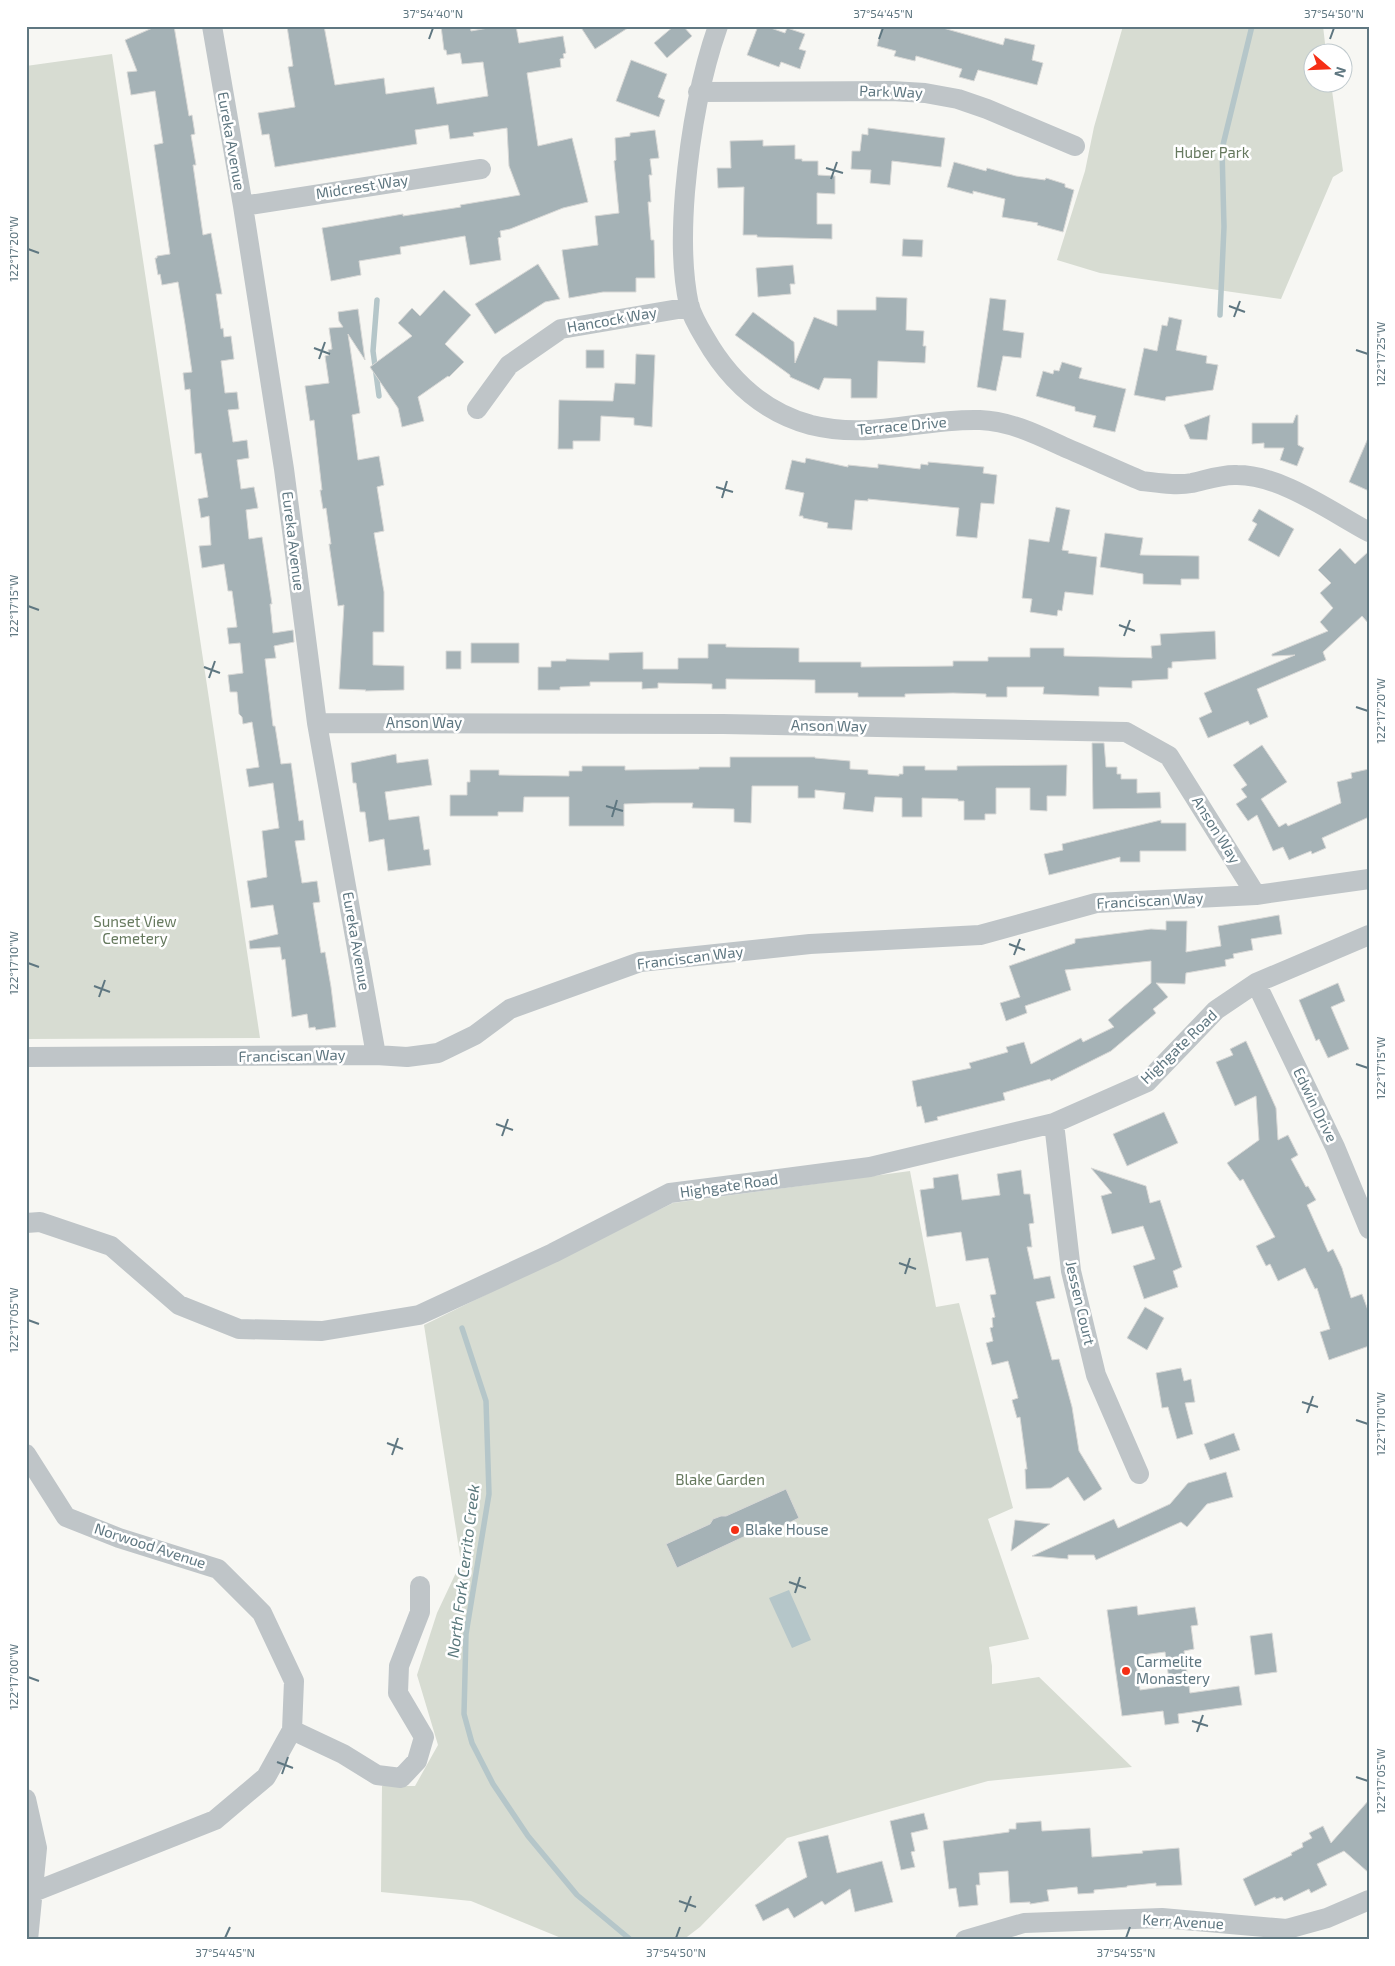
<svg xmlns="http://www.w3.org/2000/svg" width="1395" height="1966" font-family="'Exo 2',sans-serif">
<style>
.green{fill:#d7dcd2}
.water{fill:#b5c6c9}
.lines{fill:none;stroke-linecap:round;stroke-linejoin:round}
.stream{stroke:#b5c6c9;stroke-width:5.5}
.building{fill:#a5b2b6;stroke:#d8d8d6;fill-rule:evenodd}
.minor{stroke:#bfc5c8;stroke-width:20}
.ticks{fill:none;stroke:#5f7781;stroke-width:2}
.poi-dot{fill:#f52e15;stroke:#fff;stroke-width:2}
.labels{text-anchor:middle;stroke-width:5;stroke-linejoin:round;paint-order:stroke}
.street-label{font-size:15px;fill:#5f7781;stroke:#fff}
.park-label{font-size:15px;fill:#66795e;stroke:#fff}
.poi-label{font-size:15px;fill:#5f7781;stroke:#fff;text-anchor:start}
.water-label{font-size:16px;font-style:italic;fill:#5a787c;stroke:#fff}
.neatline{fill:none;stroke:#5f7781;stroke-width:2}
.ticks-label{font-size:12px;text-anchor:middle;fill:#5f7781}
</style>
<rect width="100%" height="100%" fill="#f7f7f3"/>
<!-- green -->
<path class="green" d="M1123,26h200l3,26h-14v30l19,1 12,88 -10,6 -52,122 -181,-26 -43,-13 28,-89 9,-44z
M112,54l148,984 -234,1v-973z
M910,1171l26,136 23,-4 54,205 -25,11 41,120 -40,8 3,19v18l47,-7 93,90 -144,14 -201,57 -87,89 -17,13h-117l-95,-39 -90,-9 1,-106h33l23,-41 -21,-70 20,-62 24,-51 -37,-237 249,-122z"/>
<!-- water -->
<path class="water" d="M789,1590l22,50 -19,8 -23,-50z"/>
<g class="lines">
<!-- stream -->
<path class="stream" d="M377,300l-4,51 6,45
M1220,315l4,-88 -2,-78 30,-123
M462,1328l24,73 3,93 -23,140 -2,80 8,29 21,41 35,52 49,59 54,45"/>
</g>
<!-- building -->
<path class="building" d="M157,26h17l15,90 3,-1 3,19 -4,1 5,30h-3l10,70 8,-2 11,61h-6l5,35 2,-1 1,9 7,-1 3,23 -13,2 4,32 12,-1 2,17 -11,1 5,32 14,-2 2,18 -12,2 4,29 13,-2 4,21 -12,2 3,29 13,-2 10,67h-2l3,29 20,-3 1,12 -20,4 2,12 -11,1 8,67h2l6,38 10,-1 8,58 4,-1 2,20 -10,1 7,42 15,-2 3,21 -7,1 8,50 4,-1 6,35 5,40 -20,3 -1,-3 -6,1 -2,-14 -15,3 -7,-58 -3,1 -2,-13 -30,2 -1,-8 29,-7 -5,-29 -22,3 -4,-27 20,-4 -5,-46 17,-3 -6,-45 -24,4 -3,-18 13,-2 -7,-45 -9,2 -1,-7 -3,-3 -2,-22h-7l-2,-17 15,-2 -3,-30 -11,1 -2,-16 10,-1 -5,-36h-4l-4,-27 -22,4 -3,-22 12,-1 -2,-29 -8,2 -3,-19 10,-2 -7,-44 -6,1 -5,-65 -5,1 -2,-17 9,-1 -7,-48 -7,-42 -16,3 -2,-11 -2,1 -3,-17h2v-2l13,-2 -16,-109 9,-2 -8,-52 -24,4 -4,-23 10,-1 -12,-31z
M287,26h37l11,59 49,-7 2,16 48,-7 3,17 51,-8 -5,-34 -21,2 -2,-11 -13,2 -1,-5h-2l-3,-24h29l1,5 29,-5h16l3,17 44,-7 3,17 -3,1 1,4 -4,1 1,8 -34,6 11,73 34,-8 16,64 -25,6 -53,21 -10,2 1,6 -3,1 3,22 -31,5 -5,-29 -65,11 1,7 -42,7 2,14 -30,6 -9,-53 81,-14v2l58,-9 -1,-2 60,-10 -11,-29 -2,-38 -34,5 1,3 -24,3 -2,-14 -33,5 2,14 -142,23 -6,-33 -7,1 -4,-22 37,-6 -7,-40 5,-1z
M580,26h51l-36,23z
M674,26h9l9,10 -25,22 -13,-15z
M758,26h7l20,7 2,-5 18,6 -6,15 7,2 -6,18 -19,-7 -2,5 -32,-12z
M882,26h54l67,19 2,-7 30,7 -3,15 11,3 -6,22 -59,-15 -4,11 -15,-4 3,-8 -46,-13 -1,5 -21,-5 2,-5 -19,-5z
M631,60l36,14 -9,23 7,3 -6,17 -43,-16z
M868,128l77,10 -4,29 -49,-6 -2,24 -20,-2 1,-13 -20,-1 1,-18h8l2,-17 6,1z
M655,130l4,28 -9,1 2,16h-3l2,27h-3l3,38h3l1,38h-19v14h-33l-34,6 -7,-48 36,-5 -3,-29 24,-3 -5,-52 2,-1 -1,-22 15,-2v-3z
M763,140v6l32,-1v14h7v2h16v14l17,1v18l-18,-1v31h15v15l-75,-2v-2h-14l1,-48 -26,1 -1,-20h14l-1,-27z
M954,162l32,9 1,-3 29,8 29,4 1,-2 19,6v3l9,3 -11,42 -26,-7 1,-2 -36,-6 3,-18 -32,-8v3l-26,-7z
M903,239l20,1 -1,17 -20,-1z
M538,264l22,35 -15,3 -50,32 -20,-30z
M793,265l2,19h-5l1,10 -33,3 -2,-29z
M444,290l27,25 -26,29 19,18 -15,15 -1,-1 -30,21 6,24 -22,6 -4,-19 -28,-41 42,-31 -14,-13 14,-15 8,8z
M876,297l31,1 -1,32 18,1 -1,15h3l-1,17 -47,-2 -1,37h-26v-19l-27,-1 -5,12 -29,-13v-2l-55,-40 18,-23 41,30 1,21 19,-46 23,9v-16h39z
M990,298l16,2 -3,30 21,3 -3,25 -18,-2 -7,35 -19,-4z
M358,309l7,51 -17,-26 12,79 -8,2 6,45 21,-4 5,29 -7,2 7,44 -10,2 10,59v40h-11v33l31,1v24l-39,1 1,-1 -27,-1 5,-84 -6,1 -9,-62h2l-5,-36 -3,1 -3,-19h2l-8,-70 -4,1 -5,-35 24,-3 -4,-27 4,-1 -1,-5 4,-1 -3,-21 14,-1 -4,-6 -1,-9z
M1169,317l13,3 -6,30 31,6 -1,7 12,2 -5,25 -47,7 -1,4 -31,-6 10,-47 13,3 5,-26 5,1z
M586,350h18v18h-18z
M636,354l19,1 -3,72 -18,-2v-7l-33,-2 -1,25h-27v8h-15l1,-49 54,1 2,-18 20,1z
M1062,362l20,6 -3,10 47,11 -11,43 -22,-5 3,-11 -21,-5v-4l-39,-11 7,-25 10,3 1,-4 5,1z
M1210,415l-3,25 -17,-1 -6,-14z
M1296,415h2v30l6,3 -7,18 -17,-6 4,-12h-20v-5l-12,1v-21h41z
M1369,436v55l-20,-9z
M806,458l42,9v-2l30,3v-4l42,5 1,-5 7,1v-3l56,5 -1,6 14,2 -3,29 -13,-1 -4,35 -21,-2 3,-28 -91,-9v2l-13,-1 -3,30 -25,-2 1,-5 -25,-5v-2h-4l5,-23 -19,-4 7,-29 13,3z
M1056,507l14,3 -8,40 7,1 -1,2 29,4 -4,38 -28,-3 -3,19 -4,-1 -1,6 -27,-4 2,-13 -10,-1 7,-59 20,3z
M1259,509l35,20 -15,28 -31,-17 9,-16 -5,-3z
M1105,533l38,5 -3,17 59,1v23h-18v6l-38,-1v-10l-43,-7z
M1340,548l15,16 14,-13v73l-7,-8 -39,36 3,8 -69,29 11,28 -18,8 -2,-4 -40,17 -9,-20 13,-6 -8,-19 91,-38 -23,1v-2l56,-23 -8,-9 13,-14 -13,-15 11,-10 -13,-13z
M1215,631l1,28 -44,3v6h-4v11l-36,2v7l-33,-1v9l-56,-2 1,-7h-37v10h-21v-3l-33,-1 -48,1v3h-47v-4h-43v-13l-89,-1v10h-14v-5l-54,-1v5l-16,1v-7h-52v4l-30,1v3h-22v-23h13v-6h15v-2l43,1v-7l34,-1v17h35v-11h30v-14h18v3l73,1v14h62v5l92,-1v-5h35v-4h42v-9h34v8l88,2 -1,-12 10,-1 -1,-11z
M471,643h48v20h-48z
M446,651h15v18h-15z
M1092,743h12l2,24h11v7h4v5h16v14l23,-1 1,16 -68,1z
M1262,745l25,37 -26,17 18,28 7,-4 2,3 53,-23 -4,-21 15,-4 -1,-5 18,-4v48l-47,21 4,10 -14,6 -1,-3 -22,9 -6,-13 -10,4 -16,-36 -9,6 -12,-17 11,-7 -6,-8 6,-4 -14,-20z
M396,754l1,9 31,-4 4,26 -47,7 4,28 30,-4 5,34 5,-1 2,16 -43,6 -4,-32 -15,3 -4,-30h-5l-4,-29h-3l-2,-20z
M730,757h85v1l35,3v8l18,1v4l31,2v-2h4v-8h22v4h32v-4l110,-1 -1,31h-19v15l-17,-1v-22h-34v26h-11v6h-21v-19h-6v-2l-36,-1v19h-20v-19l-27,-1 -2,15 -30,-3 2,-16 -30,-3v8h-17v-12h-46l-1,37 -17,-1v-13l-42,-1 1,-5h-41l-28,1v22h-55v-29h-45l-1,15h-25v4h-48v-21h17v-13h3v-12h29v5l70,1v-5h13v-5h43v4l74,-1v-2h31z
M1161,820v3h25v28h-46v11h-20v-5l-71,18 -5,-21 19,-4 -1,-6z
M1279,915l3,19 -31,5 2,11 -20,4 1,4 -9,2 1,6 -40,7 -1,11 -29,-1 12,14 -15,12 3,4 -45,38 -60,30 -1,-2 -47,14 2,7 -68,17 1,3 -13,3 -4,-17 -4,1 -5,-26 59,-13 -2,-5 39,-11 -2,-5 18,-5 7,22 50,-26 2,4 31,-15 -6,-7 43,-37v-22l-86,9 6,20 -46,16 2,7 -21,8 -6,-18 20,-6 -11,-31 66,-23v-4l76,-10 15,1v-9h21l-1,31 35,-6 -3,-20z
M1338,983l7,18 -14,6 18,42 -21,9 -9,-19 -3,2 -17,-41z
M1246,1041l30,67 2,32 10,-5 10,20 -7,4 15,28 2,-1 8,14 -9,5 21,47 5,-3 9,19 9,30 11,-4 7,19v33l-40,14 -9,-28 10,-3 -13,-41 -2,1 -10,-21 -27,13 -8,-17 -4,2 -10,-20 19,-9 -32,-58 -3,2 -13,-18 32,-23 -3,-44 -21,10 -19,-44 17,-7 -3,-6z
M1164,1112l14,31 -51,23 -14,-32z
M1091,1168l55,18 4,17 10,-3 22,67 -9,4 5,16 -34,12 -11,-33 22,-7 -12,-33 -31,8 -11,-38 11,-3z
M1021,1170l3,24h6l4,29 -5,1 3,23h-5l7,32 16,-3 5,22 -19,4 16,58 7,-1 13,48 7,44 23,38 -18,12 -16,-24 -17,11 -25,1 -1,-20h2l-7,-52 -3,1 -5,-18 6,-2 -10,-37 -16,4 -6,-22 7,-2 -3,-13 3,-1 -1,-9 3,-1 -5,-22 6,-1 -8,-36 -22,3 -5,-29 -34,5 -7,-47 14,-2 -1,-10 25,-4 4,26 38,-5 -3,-21z
M1145,1307l19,11 -17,32 -20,-12z
M1181,1368l3,13 7,-2 4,23 -10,1 8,31 -16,5 -9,-32 -6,1 -6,-35z
M1234,1433l6,17 -30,10 -6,-16z
M1226,1472l7,25 -26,7 -20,23 -6,-5 -85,38 -2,-5h-26v4l-36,-3 82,-37 4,9 52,-24 18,-21z
M786,1489l13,29 -42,20 -3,-6 -77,36 -11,-24 44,-20 3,-5 8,-3h5z
M1015,1520l35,4 -39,27z
M1137,1606l1,9 57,-8 3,18 -7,1 3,23 -10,2 6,42 49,-7 3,19 -64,9 1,9 -14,2 -2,-14 -41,5 -15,-106zM1165,1652l5,34 -30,4 -5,-34z
M1272,1633l5,39 -22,3 -5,-39z
M1369,1800v73l-25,-22 -27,13 10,21 -16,8 -2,-4 -25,12 -2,-4 -6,2 -1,-2 -20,9 -12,-27 49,-24 -1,-2 12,-6 -1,-4 10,-5 -3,-5 14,-7 8,17z
M924,1813l4,16 -17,4 4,18 -4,1 4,15 -14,3 -11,-49z
M1041,1821l1,10 48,-3 2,29 51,-4 -1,-2 37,-3 3,37 -26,1v-3l-29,3v1l-33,3v3l-16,1 -1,-7 -30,3 2,11 -19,3v-2l-20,1 -2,-32 -29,2 1,12h-4l2,20 -19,2 -3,-19 -7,1 -6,-48 66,-9v-3h7v-6z
M828,1835l9,38 45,-12 11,41 -38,10 -5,-23 -25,16 -3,-4 -28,17 -6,-10 -25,13 -8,-16 52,-28 -9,-35z"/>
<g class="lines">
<!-- minor -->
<path class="minor" d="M212,26l31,180 41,263 33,254 59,332
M718,26c-19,54 -28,109 -33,166 -3,38 -4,76 4,113 3,11 10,23 16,33 24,42 58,74 106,87 61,15 110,-7 169,-5 30,1 58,15 84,27 26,11 52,23 78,34 17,2 34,5 50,2 14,-3 30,-9 45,-8 44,0 93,36 132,57
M698,92l194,-1 33,2 33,6 29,10 88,37
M243,206l238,-37
M477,409l32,-44 52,-36 129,-22
M317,723l406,1 403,8 43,24 87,139
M1256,983l79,164 34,82
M26,1057l350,-2 31,2 31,-4 37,-18 35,-26 130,-47 170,-18 170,-9 116,-32 160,-8 113,-16
M1054,1123l17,148 25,104 43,99
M26,1223l14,-1 71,24 68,59 60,24 83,2 97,-16 134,-62 117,-60 200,-26 184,-44 93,-41 69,-72 40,-27 113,-48
M26,1454l40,63 53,21 99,31 44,44 32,68 -2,49 -26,47 -51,43 -189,75
M292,1730l51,24 34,21 24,3 16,-17 7,-24 -26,-44 1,-27 21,-54v-26
M26,1799l11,49 -9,92
M965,1940l59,-17 138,-5 125,11 40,-11 42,-18"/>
</g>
<!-- ticks -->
<path class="ticks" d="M429,39l4,-11M879,39l4,-11M1330,39l4,-11M826,168l17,5M831,179l6,-17M28,249l11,4M1229,306l16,6M1234,317l6,-16M314,348l16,6M1356,350l12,4M319,359l6,-17M716,487l17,5M722,498l5,-17M28,606l11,4M1119,625l16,6M1124,636l6,-16M204,667l16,6M209,678l6,-17M1356,707l12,4M606,806l17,5M612,817l5,-17M1009,944l16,6M1014,955l6,-16M28,963l11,4M94,986l16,6M99,997l6,-17M1356,1064l12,4M496,1124l17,6M502,1136l6,-17M899,1263l17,6M905,1274l5,-16M28,1320l11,4M1302,1402l16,5M1307,1413l6,-17M1356,1420l12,4M387,1443l16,6M392,1455l6,-17M789,1582l17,6M795,1593l5,-16M28,1677l11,4M1192,1721l16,5M1197,1732l6,-17M277,1762l16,6M282,1774l6,-17M1356,1777l12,4M679,1901l17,6M685,1912l6,-16M225,1938l5,-11M676,1938l4,-11M1126,1938l4,-11"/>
<!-- markers -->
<g class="poi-dot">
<circle cx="735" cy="1530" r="5"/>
<circle cx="1126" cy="1671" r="5"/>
</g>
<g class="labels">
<!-- street labels -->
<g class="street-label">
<text transform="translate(891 92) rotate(2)" y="5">Park Way</text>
<text transform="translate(231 141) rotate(80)" y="5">Eureka Avenue</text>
<text transform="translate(362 187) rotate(-9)" y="5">Midcrest Way</text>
<text transform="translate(612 320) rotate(-10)" y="5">Hancock Way</text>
<text transform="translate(902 426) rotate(-5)" y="5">Terrace Drive</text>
<text transform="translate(293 541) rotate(83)" y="5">Eureka Avenue</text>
<text x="424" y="728">Anson Way</text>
<text transform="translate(829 726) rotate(1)" y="5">Anson Way</text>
<text transform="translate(1216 830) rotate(58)" y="5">Anson Way</text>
<text transform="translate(1150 901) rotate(-3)" y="5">Franciscan Way</text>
<text transform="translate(356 941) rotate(80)" y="5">Eureka Avenue</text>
<text transform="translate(690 958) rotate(-7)" y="5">Franciscan Way</text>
<text transform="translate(1179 1047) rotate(-44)" y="5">Highgate Road</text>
<text transform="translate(292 1056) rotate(-1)" y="5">Franciscan Way</text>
<text transform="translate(1315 1105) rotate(64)" y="5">Edwin Drive</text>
<text transform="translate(729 1186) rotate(-8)" y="5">Highgate Road</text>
<text transform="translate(1080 1303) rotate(77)" y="5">Jessen Court</text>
<text transform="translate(150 1546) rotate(18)" y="5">Norwood Avenue</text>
<text transform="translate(1183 1922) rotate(3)" y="5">Kerr Avenue</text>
</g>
<!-- park labels -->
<g class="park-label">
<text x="1212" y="158">Huber Park</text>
<text x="135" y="927">Sunset View<tspan x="135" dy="17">Cemetery</tspan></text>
<text x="720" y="1485">Blake Garden</text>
</g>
<!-- poi labels -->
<g class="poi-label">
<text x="745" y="1535">Blake House</text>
<text x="1136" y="1667">Carmelite<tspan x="1136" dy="17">Monastery</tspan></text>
</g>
<!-- water labels -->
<g class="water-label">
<text transform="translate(463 1571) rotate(-83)" y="6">North Fork Cerrito Creek</text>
</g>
</g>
<!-- border -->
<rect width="1395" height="1966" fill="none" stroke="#ffffff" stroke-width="55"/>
<!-- north arrow -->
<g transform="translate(1328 68) rotate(109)"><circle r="24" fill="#ffffff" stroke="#bfc9cd"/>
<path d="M0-4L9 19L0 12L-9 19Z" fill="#f52e15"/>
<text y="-8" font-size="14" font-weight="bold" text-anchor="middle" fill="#5f7781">N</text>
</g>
<rect x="28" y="28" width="1340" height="1910" class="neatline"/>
<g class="ticks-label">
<text x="433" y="18">37°54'40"N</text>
<text x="883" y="18">37°54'45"N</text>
<text x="1334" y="18">37°54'50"N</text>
<text transform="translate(14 249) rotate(-90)" y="4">122°17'20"W</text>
<text transform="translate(1381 354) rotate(-90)" y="4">122°17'25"W</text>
<text transform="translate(14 606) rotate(-90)" y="4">122°17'15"W</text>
<text transform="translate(1381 711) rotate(-90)" y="4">122°17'20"W</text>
<text transform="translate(14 963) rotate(-90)" y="4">122°17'10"W</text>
<text transform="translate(1381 1068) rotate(-90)" y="4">122°17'15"W</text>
<text transform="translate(14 1320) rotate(-90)" y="4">122°17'05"W</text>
<text transform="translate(1381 1424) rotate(-90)" y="4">122°17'10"W</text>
<text transform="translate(14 1677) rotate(-90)" y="4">122°17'00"W</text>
<text transform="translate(1381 1781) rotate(-90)" y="4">122°17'05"W</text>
<text x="225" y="1957">37°54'45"N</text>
<text x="676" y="1957">37°54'50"N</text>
<text x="1126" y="1957">37°54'55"N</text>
</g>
</svg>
